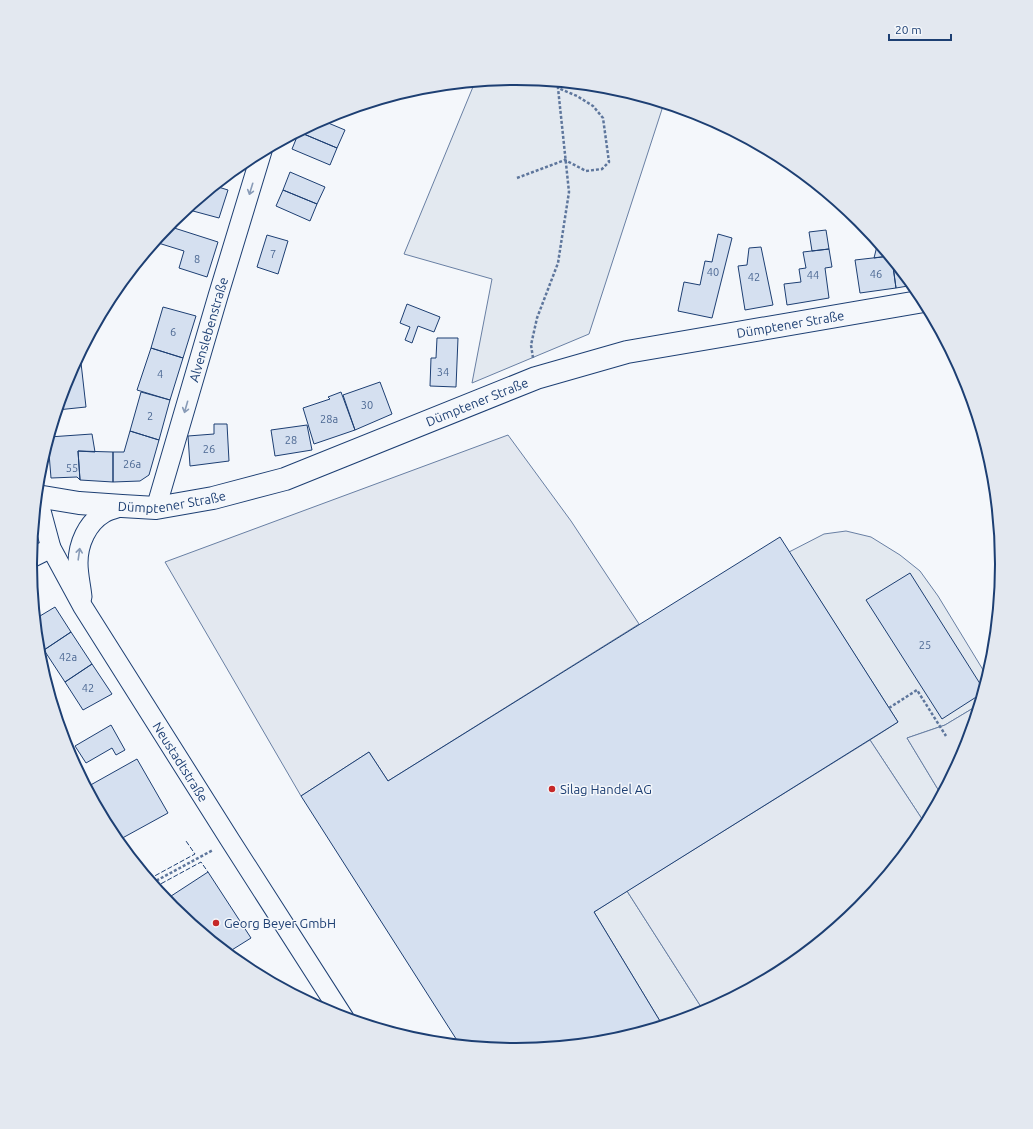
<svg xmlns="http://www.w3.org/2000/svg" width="1033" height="1129" font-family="Ubuntu,sans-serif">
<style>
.green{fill:#e3e9f0;stroke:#687fa3}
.parking{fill:#e3e8f0;stroke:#687fa3}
.building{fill:#d5e0f0;stroke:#1d3f73}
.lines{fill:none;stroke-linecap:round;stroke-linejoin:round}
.minor-casing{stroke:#1d3f73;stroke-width:21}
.tertiary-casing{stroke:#1d3f73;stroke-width:24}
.path{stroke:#5e769c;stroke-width:2.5;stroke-dasharray:3 2;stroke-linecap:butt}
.minor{stroke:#f4f7fb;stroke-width:19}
.tertiary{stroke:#f4f7fb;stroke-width:22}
.fence{stroke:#1d3f73;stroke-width:1;stroke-dasharray:5 2;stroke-linecap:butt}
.oneway{stroke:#889bb7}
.poi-dot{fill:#c62828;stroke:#f4f7fb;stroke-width:1.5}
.labels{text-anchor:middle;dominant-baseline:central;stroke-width:3;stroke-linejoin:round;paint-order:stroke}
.number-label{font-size:11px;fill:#4b6792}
.street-label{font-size:13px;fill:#1d3f73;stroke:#f4f7fb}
.poi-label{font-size:13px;fill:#1d3f73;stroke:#f4f7fb;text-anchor:start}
.rim{fill:none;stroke:#1d3f73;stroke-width:2}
</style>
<rect width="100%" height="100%" fill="#f4f7fb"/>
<path class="green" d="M517 78 612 87 664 103 589 334 472 383 492 279 404 254 475 82Z
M846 531 871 537 900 555 920 571 938 596 988 678 980 704 945 725 907 738 942 796 926 825 870 740 898 722 789 552 824 534Z
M627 891 705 1013 663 1026 594 912Z"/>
<path class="parking" d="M508 435 571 521 639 624 388 781 369 752 301 796 165 562Z
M980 704 966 751 942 796 907 738 945 725Z
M870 740 926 825 921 835 860 909 787 969 705 1013 627 891Z"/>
<path class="building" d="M321 120 345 130 337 148 299 132Z
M299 132 337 148 330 165 292 149Z
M290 172 325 187 317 204 283 190Z
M215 186 228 190 219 218 193 211 196 201Z
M283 190 317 204 310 221 276 206Z
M168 226 218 242 207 277 179 268 184 251 155 242Z
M826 230 829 249 812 251 809 232Z
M718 234 732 238 712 318 678 311 684 282 700 285 705 261 712 262Z
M267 235 288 241 278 274 257 267Z
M878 242 890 256 874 258Z
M761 247 773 305 745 310 738 266 747 265 749 248Z
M829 249 832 267 825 268 829 298 787 305 784 284 801 282 799 269 806 268 803 252Z
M890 256 892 259 896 288 860 293 855 260Z
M892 259 914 285 896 288Z
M407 304 440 317 434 332 418 326 412 343 405 340 410 327 400 323Z
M163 307 196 316 183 358 151 348Z
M437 338H458L456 387 430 386 431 358H436Z
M151 348 183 358 170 400 137 390Z
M80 354 86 407 57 410 67 378Z
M380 382 392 414 355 430 343 395Z
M141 392 170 400 159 440 130 431Z
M341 392 355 430 314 444 303 408 330 399 328 397Z
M214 424H227L229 461 190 466 188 436 214 434Z
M307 425 312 450 275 456 271 430Z
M130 431 159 440 149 475 140 481 113 482V452H124Z
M92 434 95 452 78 451 80 480 77 477 51 478 48 441 49 437Z
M78 451 113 452V482L80 480Z
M780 537 898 722 594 912 663 1026 611 1042 516 1051 460 1045 301 796 369 752 388 781Z
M910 573 984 690V692L942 719 866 600Z
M55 607 71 632 44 650 38 641 39 638 37 636 35 619Z
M71 632 92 664 65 682 44 650Z
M92 664 112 694 83 710 65 682Z
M111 725 125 750 116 755 112 748 86 763 75 746Z
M137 759 168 813 117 841 112 835 87 787Z
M208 872 251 938 227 953 172 908 165 900Z"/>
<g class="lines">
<defs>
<g id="minor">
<path id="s1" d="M37 496 51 548 83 607 230 840 344 1018"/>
<path id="s2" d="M156 508 218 296 262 151"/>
<path d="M31 558 51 548"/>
<path d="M82 597C81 586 78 575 78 563 78 544 87 523 104 513 109 510 116 509 122 506"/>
</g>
<g id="tertiary">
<path id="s3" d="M37 496 79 503 122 506 156 508 213 498 285 479 536 378 627 352 924 301"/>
</g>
</defs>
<use href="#minor" class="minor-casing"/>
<use href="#tertiary" class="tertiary-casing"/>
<path class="path" d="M517 178 565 160 586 171 602 169 609 162 603 118 593 106 577 96 558 88
M533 358 531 345 537 318 558 263 569 192 558 88 560 82
M889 708 917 690 946 736
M152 883 213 850"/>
<use href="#minor" class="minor"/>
<use href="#tertiary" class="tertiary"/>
<path class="fence" d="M149 879 195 854 186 841
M155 887 201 862 208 872"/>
</g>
<defs><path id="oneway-shaft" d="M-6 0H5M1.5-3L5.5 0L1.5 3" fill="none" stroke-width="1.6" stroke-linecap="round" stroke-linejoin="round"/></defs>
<g class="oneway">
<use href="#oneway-shaft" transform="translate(251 189) rotate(107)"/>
<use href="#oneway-shaft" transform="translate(186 407) rotate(106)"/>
<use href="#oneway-shaft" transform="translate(79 554) rotate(-82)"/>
</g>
<g class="poi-dot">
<circle cx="552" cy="789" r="4"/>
<circle cx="216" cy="923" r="4"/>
</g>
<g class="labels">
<g class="number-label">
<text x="273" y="254">7</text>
<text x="197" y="259">8</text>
<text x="713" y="272">40</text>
<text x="876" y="274">46</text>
<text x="813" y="275">44</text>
<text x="754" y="277">42</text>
<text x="173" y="332">6</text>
<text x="443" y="372">34</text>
<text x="160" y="374">4</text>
<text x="367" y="405">30</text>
<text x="150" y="416">2</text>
<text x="329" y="419">28a</text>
<text x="291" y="440">28</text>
<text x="209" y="449">26</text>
<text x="132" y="464">26a</text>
<text x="72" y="468">55</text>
<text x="925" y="645">25</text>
<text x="68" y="657">42a</text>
<text x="88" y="688">42</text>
</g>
<g class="street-label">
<text stroke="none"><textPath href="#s3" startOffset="783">Dümptener Straße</textPath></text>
<text stroke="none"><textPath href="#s2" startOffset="186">Alvenslebenstraße</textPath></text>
<text stroke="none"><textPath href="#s3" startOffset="459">Dümptener Straße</textPath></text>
<text stroke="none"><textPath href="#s3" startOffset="136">Dümptener Straße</textPath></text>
<text stroke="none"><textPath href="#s1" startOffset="304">Neustadtstraße</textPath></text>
</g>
<g class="poi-label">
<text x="560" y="789">Silag Handel AG</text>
<text x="224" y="923">Georg Beyer GmbH</text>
</g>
</g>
<path d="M0 0H1033V1129H0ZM37 564a479 479 0 1 1 958 0a479 479 0 1 1-958 0Z" fill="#e3e8f0" fill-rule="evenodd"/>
<path class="rim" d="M37 564a479 479 0 1 1 958 0a479 479 0 1 1-958 0Z"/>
<path d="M889 34v6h62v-6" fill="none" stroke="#1d3f73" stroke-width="2"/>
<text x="895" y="34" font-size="12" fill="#1d3f73" stroke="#f4f7fb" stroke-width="3" paint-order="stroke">20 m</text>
</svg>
